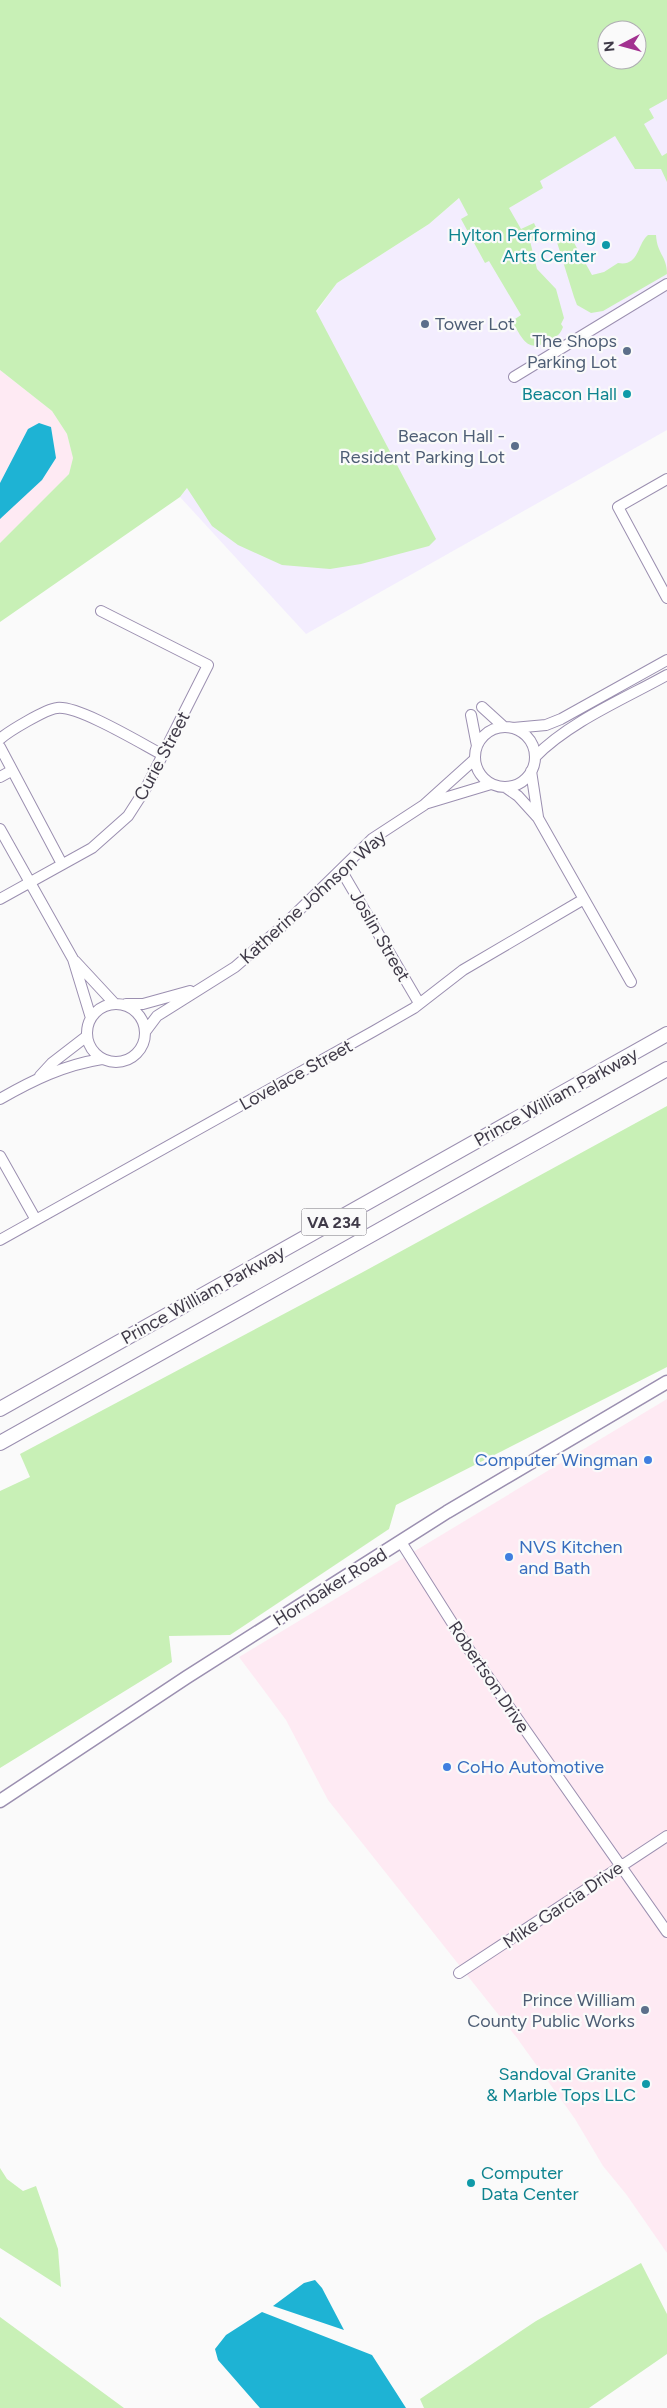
<svg xmlns="http://www.w3.org/2000/svg" width="667" height="2408" font-family="Figtree,sans-serif">
<style>
.built{fill:#f3edfe}
.industrial{fill:#feeaf3}
.green{fill:#c8f0b6;fill-rule:evenodd}
.water{fill:#1eb3d4}
.lines{fill:none;stroke-linecap:round;stroke-linejoin:round}
.minor-casing{stroke:#9b8fb0;stroke-width:12}
.major-casing{stroke:#9b8fb0;stroke-width:15}
.highway-casing{stroke:#9b8fb0;stroke-width:16}
.minor{stroke:#fff;stroke-width:10}
.major{stroke:#fff;stroke-width:12}
.highway{stroke:#fff;stroke-width:14}
.culture-dot{fill:#0f9aa8;stroke:#fafafa;stroke-width:2}
.service-dot{fill:#5c6f8a;stroke:#fafafa;stroke-width:2}
.shop-dot{fill:#3f7fe0;stroke:#fafafa;stroke-width:2}
.labels{text-anchor:middle;dominant-baseline:central;stroke-width:4.5;stroke-linejoin:round;paint-order:stroke}
.shield{fill:#fafafa;stroke:#77747d;stroke-width:1}
.shield-label{font-size:16px;font-weight:bold;fill:#3f3a48}
.culture-label{font-size:18px;fill:#0d838f;stroke:#fafafa;text-anchor:end}
.service-label{font-size:18px;fill:#4e5e75;stroke:#fafafa;text-anchor:end}
.street-label{font-size:18px;fill:#3f3a48;stroke:#fafafa}
.shop-label{font-size:18px;fill:#366cbe;stroke:#fafafa;text-anchor:start}
</style>
<rect width="100%" height="100%" fill="#fafafa"/>
<path class="built" d="M667 65V430L306 634 180 497 220 448 337 283 429 224 486 175Z"/>
<path class="industrial" d="M0 370 52 411 67 434 73 458 69 474 0 543Z
M667 1399V2253L626 2194 603 2166 575 2119 517 2038 328 1800 286 1720 239 1657Z"/>
<path class="green" d="M0 0H667V99L649 109 654 118 644 124 662 156 667 153V189V182L661 169H635L615 136 540 181 543 188 509 208 521 229 534 223 541 238 530 241 537 269 556 289 564 318 561 324 563 327C560 335 556 337 549 341 527 354 522 338 512 321L521 315 489 261 485 263 461 219 468 215 459 198 429 224 337 283 316 311 436 539 429 546 361 564 330 569 282 565 238 545 212 526 187 488 180 497 0 622V543L69 474 73 458 67 434 52 411 0 370ZM607 30H637V60H607Z
M568 232 592 275 604 272 618 263C639 267 637 244 648 235H656C657 254 667 256 667 274L603 311 591 313 577 305 574 297 556 239Z
M667 1106V1367L396 1505 389 1529 230 1635 169 1636 172 1662 0 1768V1491L30 1477 20 1454 363 1272Z
M0 2168 7 2179 23 2191 36 2186 58 2249 61 2287 0 2248Z
M641 2263 667 2314V2354L589 2408H424L420 2399 536 2321Z
M0 2317 124 2408H0Z"/>
<path class="water" d="M39 423 51 427 56 458 42 480 0 519V483L28 429Z
M315 2280 322 2288 344 2330 273 2306 304 2283Z
M262 2312 372 2355 406 2408H260L218 2360 215 2349 226 2335Z"/>
<g class="lines">
<defs>
<path id="minor" d="M514 377 667 284
M667 479 618 507 667 598
M482 707 504 727
M471 715 477 746
M475 757a30 30 0 1 1 60 0a30 30 0 1 1-60 0Z
M513 728 546 725 561 719 667 660
M0 739C9 731 46 709 57 708 78 705 142 744 163 755
M0 747 62 864
M535 757C569 722 624 699 667 675
M531 771 538 817
M0 777 11 771
M505 787 518 796 538 818 631 982
M428 803 491 784
M0 829 73 959 91 1018
M341 870 419 1003
M0 899 92 848 128 816 146 788 208 665 101 611
M75 961 114 1003
M87 1033a29 29 0 1 1 58 0a29 29 0 1 1-58 0Z
M126 1004H143L190 991
M145 1032 157 1016 235 967 285 924 372 839 424 805 475 759
M40 1076 52 1063 87 1036
M0 1099C33 1080 64 1065 102 1059
M0 1156 36 1220
M0 1240 374 1031 414 1008 463 970 584 899
M401 1542 470 1651 667 1932
M459 1973 667 1836"/>
<path id="major" d="M0 1801 187 1677 447 1512 667 1382"/>
<path id="highway" d="M0 1409 667 1034
M0 1443 667 1069"/>
</defs>
<use href="#minor" class="minor-casing"/>
<use href="#major" class="major-casing"/>
<use href="#highway" class="highway-casing"/>
<use href="#minor" class="minor"/>
<use href="#major" class="major"/>
<use href="#highway" class="highway"/>
</g>
<g class="culture-dot">
<circle cx="606" cy="245" r="5"/>
<circle cx="627" cy="394" r="5"/>
<circle cx="646" cy="2084" r="5"/>
<circle cx="471" cy="2183" r="5"/>
</g>
<g class="service-dot">
<circle cx="425" cy="324" r="5"/>
<circle cx="627" cy="351" r="5"/>
<circle cx="515" cy="446" r="5"/>
<circle cx="645" cy="2010" r="5"/>
</g>
<g class="shop-dot">
<circle cx="648" cy="1460" r="5"/>
<circle cx="509" cy="1557" r="5"/>
<circle cx="447" cy="1767" r="5"/>
</g>
<g class="labels">
<rect class="shield" x="301.5" y="1208.5" width="65" height="27" rx="4"/>
<g class="shield-label">
<text x="334" y="1222">VA 234</text>
</g>
<g class="culture-label">
<text x="596" y="235">Hylton Performing<tspan x="596" dy="21">Arts Center</tspan></text>
<text x="617" y="394">Beacon Hall</text>
<text x="636" y="2074">Sandoval Granite<tspan x="636" dy="21">&amp; Marble Tops LLC</tspan></text>
<text x="481" y="2173" text-anchor="start">Computer<tspan x="481" dy="21">Data Center</tspan></text>
</g>
<g class="service-label">
<text x="435" y="324" text-anchor="start">Tower Lot</text>
<text x="617" y="341">The Shops<tspan x="617" dy="21">Parking Lot</tspan></text>
<text x="505" y="436">Beacon Hall -<tspan x="505" dy="21">Resident Parking Lot</tspan></text>
<text x="635" y="2000">Prince William<tspan x="635" dy="21">County Public Works</tspan></text>
</g>
<g class="street-label">
<text transform="translate(162 756) rotate(-62)">Curie Street</text>
<text transform="translate(313 897) rotate(-42)">Katherine Johnson Way</text>
<text transform="translate(380 936) rotate(60)">Joslin Street</text>
<text transform="translate(296 1075) rotate(-29)">Lovelace Street</text>
<text transform="translate(556 1097) rotate(-29)">Prince William Parkway</text>
<text transform="translate(203 1295) rotate(-29)">Prince William Parkway</text>
<text transform="translate(330 1587) rotate(-32)">Hornbaker Road</text>
<text transform="translate(489 1677) rotate(56)">Robertson Drive</text>
<text transform="translate(563 1905) rotate(-34)">Mike Garcia Drive</text>
</g>
<g class="shop-label">
<text x="638" y="1460" text-anchor="end">Computer Wingman</text>
<text x="519" y="1547">NVS Kitchen<tspan x="519" dy="21">and Bath</tspan></text>
<text x="457" y="1767">CoHo Automotive</text>
</g>
</g>
<g transform="translate(622 45) rotate(264)"><circle r="24" fill="#fafafa" stroke="#afadb3"/>
<path d="M0-4L9 19L0 12L-9 19Z" fill="#a23290"/>
<text y="-8" font-size="14" font-weight="bold" text-anchor="middle" fill="#3f3a48">N</text>
</g>
</svg>
